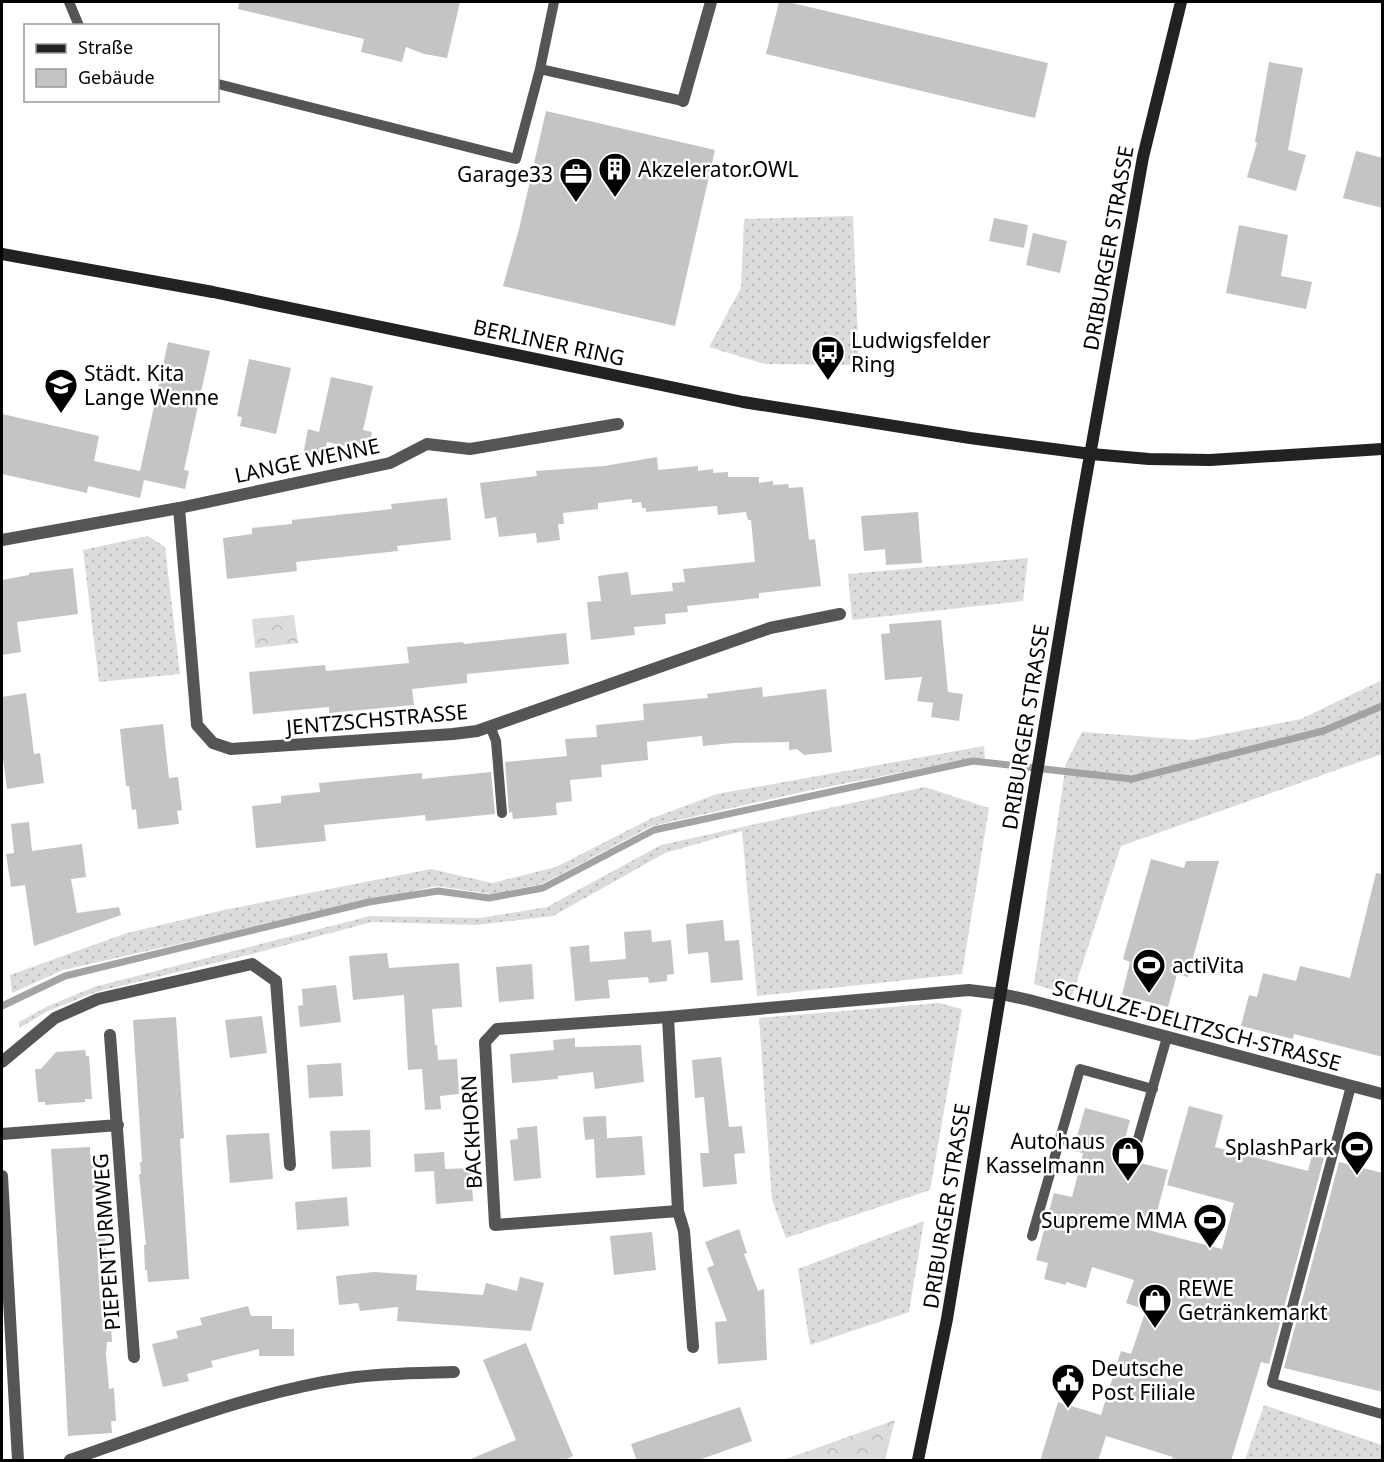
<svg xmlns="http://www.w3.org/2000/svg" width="1384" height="1462" font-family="'Noto Sans',sans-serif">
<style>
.grass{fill:url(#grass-dots)}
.forest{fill:url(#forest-crowns)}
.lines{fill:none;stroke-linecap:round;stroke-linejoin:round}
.stream{stroke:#a3a3a3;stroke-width:7}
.building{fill:#c4c4c4}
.service{stroke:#555;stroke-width:10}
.minor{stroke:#555;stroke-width:12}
.secondary{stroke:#222;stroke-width:12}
.labels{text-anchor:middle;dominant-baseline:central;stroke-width:5;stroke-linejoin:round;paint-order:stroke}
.poi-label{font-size:21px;fill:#000;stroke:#fff;text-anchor:start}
.street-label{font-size:21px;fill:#000;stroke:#fff}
</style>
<defs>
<pattern id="grass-dots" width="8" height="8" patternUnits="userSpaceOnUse" patternTransform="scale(1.5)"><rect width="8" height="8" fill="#dcdcdc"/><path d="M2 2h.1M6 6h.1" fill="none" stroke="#bbb" stroke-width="1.8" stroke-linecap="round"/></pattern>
<pattern id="forest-crowns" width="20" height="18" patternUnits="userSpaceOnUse" patternTransform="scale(1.5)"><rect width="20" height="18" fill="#dcdcdc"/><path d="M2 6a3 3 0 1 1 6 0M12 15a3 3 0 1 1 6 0" fill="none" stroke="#bbb"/></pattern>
</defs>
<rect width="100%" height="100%" fill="#fff"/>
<path class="grass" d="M853 216 859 365 765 364 709 347 741 288 744 219Z
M148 536 165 547 180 674 99 682 83 550Z
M1028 558 1023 601 852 620 848 574Z
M1382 680V754L1121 846 1072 996 1034 984 1066 763 1082 732 1193 740 1301 719Z
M984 746 985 759 974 758 807 791 652 826 542 884 492 894 436 886 63 970 12 993 10 975 127 933 224 910 431 869 492 883 556 867 650 819 717 794Z
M925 787 989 808 962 974 757 996 742 831 665 853 553 916 476 925 372 922 252 954 96 992 48 1011 19 1028V1022L46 1007 94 987 370 916 480 918 547 907 661 845Z
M939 1003 962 1009 930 1190 786 1238 772 1200 759 1018Z
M924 1221 909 1312 810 1345 798 1269Z
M1264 1405 1382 1445V1460H1245Z"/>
<path class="forest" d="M294 615 298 643 255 648 252 619Z
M895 1420 885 1460H783Z"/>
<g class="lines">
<path class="stream" d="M2 1006 65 976 369 902 438 891 489 898 543 888 654 830 973 761 1132 779 1323 731 1382 706"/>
</g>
<path class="building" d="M239 2H460L447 58 424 54 406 47 402 62 361 52 364 39 238 9Z
M779 2H788L1048 63 1035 118 766 54Z
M1269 62 1303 68 1288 150 1306 155 1296 191 1247 177 1257 143 1255 142Z
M546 111 715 150 675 326 503 286 519 229Z
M1356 151 1383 158V208L1343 198Z
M994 218 1028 225 1024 248 989 241Z
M1239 225 1288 235 1281 276 1312 282 1306 309 1226 293Z
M1033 233 1067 241 1060 273 1026 265Z
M168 342 210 351 184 470 189 471 185 489 144 480 140 498 88 486 87 493 2 474V414L99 436 94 461 140 471Z
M249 359 291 368 276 434 240 426 242 417 237 416Z
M331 377 373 386 363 430 372 432 368 451 327 442 323 460 303 455 308 429 319 432Z
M657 457 658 470 698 466V471L713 469V473L728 472V477H759V483L773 481V485L788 484 789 488 803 487 809 540 815 539 821 586 759 593V598L687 606 688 612 665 614 666 624 634 627 635 635 591 640 587 602 601 601 598 576 628 572 631 595 673 591 672 583 685 582 683 569 755 562 751 520H748L746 512 718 515 717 506 646 512V508H642L641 502 632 503V499L598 503V509L563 513 564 524H558L560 540 537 543 536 533 499 537 496 517 485 519 480 483 537 476 536 471 604 466Z
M447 498 451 540 397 546 398 551 296 562 297 571 227 579 223 538 252 534V528L292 524V520L392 509 391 504Z
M918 512 922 563 886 565 885 549 864 551 861 516Z
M73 568 78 614 17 622 21 652 2 655V580L29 575V573Z
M941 620 948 692 963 694 959 721 931 717 933 703 917 701 922 677 885 680 881 634 890 633 889 624Z
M566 633 569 664 467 674V683L412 689 414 705 329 713V707L253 714 249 672 325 665 326 671 409 663 407 647 463 642 464 644Z
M762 687 763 697 826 689 832 752 804 755 797 749 789 750V742L733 743 703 746 702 736 647 742 648 760 601 765 602 777 570 780 572 801 556 803 557 815 513 819 512 812 509 813 505 762 567 756 565 739 597 737 596 725 644 720 643 704 708 698 707 694Z
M26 693 34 754 40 753 44 783 7 789 2 751V697Z
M163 724 169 778 178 777 182 810 177 811 179 824 138 829 136 809 132 810 129 786H126L120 729Z
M491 772 495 814 426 821 425 815 324 825 326 841 256 848 252 806 281 803V796L320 792 319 783 422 773V779Z
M29 822 32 851 82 844 86 877 71 879 77 913 119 907 121 915 34 946 25 885 11 887 6 854 14 853 11 824Z
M1151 859 1184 868 1186 861H1219L1188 977 1177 974 1168 1007 1122 995 1130 962 1123 959Z
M1376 873 1383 874V1057L1294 1034 1293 1039 1241 1026 1249 995 1257 997 1263 973 1296 981 1300 966 1350 978Z
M723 920 725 941 739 940 743 980 711 983 708 952 688 954 686 924Z
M651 930 652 942 671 940 674 974 667 975V981L649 983 648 977 608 980 610 998 575 1001 570 947 589 945 590 962 626 959 624 932Z
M387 953 389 968 459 963 462 1007 432 1009 435 1045H437L438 1060 457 1059 459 1094 440 1096 441 1109 425 1110 422 1069 408 1070 404 995 353 1000 349 956Z
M532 964 534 999 499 1002 496 967Z
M336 985 341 1022 300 1027 298 1006 303 1005 302 989Z
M262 1016 267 1053 230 1058 225 1020Z
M176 1017 184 1138 180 1139 189 1279 148 1282 147 1270H145L144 1245H146L139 1174H141L140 1162H142L133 1020Z
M575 1038V1047L641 1045 644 1082 595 1089 593 1072 558 1076V1079L512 1083 510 1054 554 1050 553 1040Z
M85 1050 86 1056H89L92 1099H85V1102L45 1105V1102H38L35 1069H41L56 1052Z
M721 1057 729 1127 742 1126 745 1153 734 1154 737 1184 703 1187 700 1153H709L704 1097 695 1098 692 1060Z
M341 1063 343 1096 309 1098 307 1065Z
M1189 1106 1223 1115 1215 1147 1308 1171 1312 1155 1324 1158 1269 1364 1261 1362 1231 1461H1171L1173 1457 1106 1436 1098 1461H1040L1058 1402 1101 1415 1121 1351 1131 1354 1146 1310 1126 1303 1134 1280 1092 1267 1086 1288 1066 1282V1285L1044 1279 1048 1263 1036 1260 1054 1193 1072 1197 1083 1153 1073 1151 1085 1108 1130 1120 1120 1158 1168 1170 1152 1231 1222 1249 1234 1203 1167 1185Z
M606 1116 607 1138 595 1139 642 1136 645 1175 596 1178 594 1139 585 1140 583 1117Z
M537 1126 541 1178 514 1181 510 1140 518 1139 517 1128Z
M370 1130 371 1167 332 1169 330 1131Z
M269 1133 273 1179 230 1183 226 1135Z
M90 1147V1155H100L102 1188 92 1189 94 1223 95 1232 105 1231 107 1265H98L100 1299H104V1310H110L112 1342H107L106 1354 109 1389 114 1388 116 1421H111L112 1433 68 1436 61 1302 51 1149Z
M444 1152 445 1169 471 1168 473 1201 436 1204 434 1171 415 1172 414 1154Z
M1339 1162 1383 1173V1392L1284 1368Z
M347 1197 349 1226 297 1230 295 1202Z
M739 1229 747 1253 744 1254 758 1291 764 1289 767 1360 718 1364 715 1322 727 1321 707 1268 714 1265 705 1242Z
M652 1232 656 1270 614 1275 610 1236Z
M374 1272 417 1275 416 1290 483 1295 486 1283 517 1291 520 1277 544 1283 531 1331 397 1321 398 1307 360 1311 358 1303 339 1305 336 1276Z
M248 1306 251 1316H272V1329H294V1356H259V1349L211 1361 213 1367 187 1374 189 1381 163 1387 152 1344 178 1338 176 1331 202 1325 200 1318Z
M526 1343 573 1456 562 1461H466L516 1440 483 1360Z
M740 1407 752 1441 696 1461H637L631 1444Z"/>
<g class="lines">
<path class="service" d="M69 2 79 26
M540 69 683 101
M218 84 516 159 540 69 554 2
M490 726 496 741 502 813
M1351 1086 1272 1383 1382 1414
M1134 1153 1167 1037
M1032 1236 1080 1069 1153 1089"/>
<path class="minor" d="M683 101 711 2
M179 508 197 725 213 743 231 749 453 734 477 731 770 628 840 614
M2 540 179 508 390 463 427 444 470 449 618 424
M668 1017 678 1211 495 1225 485 1042 497 1029 668 1017 969 990 1001 994 1029 1000 1382 1094
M110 1035 134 1357
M2 1062 55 1018 98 999 252 964 276 981 290 1165
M2 1134 118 1125
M2 1176 18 1460
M678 1211 684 1231 693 1347
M70 1460C161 1429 252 1392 348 1378 383 1373 418 1373 454 1372"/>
<path class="secondary" d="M2 254 213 292 743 402 970 438 1091 454 1149 459 1210 460 1382 449
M918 1460 947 1319 1079 517 1143 157 1181 2"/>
</g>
<defs>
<symbol id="building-pin" viewBox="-11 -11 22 30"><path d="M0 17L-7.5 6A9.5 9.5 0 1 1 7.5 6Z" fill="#000" stroke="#fff"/><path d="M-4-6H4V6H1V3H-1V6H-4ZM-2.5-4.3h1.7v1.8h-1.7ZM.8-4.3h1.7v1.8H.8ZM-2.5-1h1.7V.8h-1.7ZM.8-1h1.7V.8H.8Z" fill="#fff"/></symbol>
<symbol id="office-pin" viewBox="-11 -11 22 30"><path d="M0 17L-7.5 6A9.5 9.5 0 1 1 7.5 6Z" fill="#000" stroke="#fff"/><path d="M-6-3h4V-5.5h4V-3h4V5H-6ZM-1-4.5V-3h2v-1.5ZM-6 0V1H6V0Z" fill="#fff"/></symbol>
<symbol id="bus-pin" viewBox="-11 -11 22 30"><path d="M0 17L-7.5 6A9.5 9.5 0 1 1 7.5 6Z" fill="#000" stroke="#fff"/><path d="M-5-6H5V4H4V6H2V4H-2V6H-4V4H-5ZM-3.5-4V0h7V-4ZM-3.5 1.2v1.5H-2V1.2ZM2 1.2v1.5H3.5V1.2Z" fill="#fff"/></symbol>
<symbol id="school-pin" viewBox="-11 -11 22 30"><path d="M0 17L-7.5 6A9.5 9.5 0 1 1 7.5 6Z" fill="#000" stroke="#fff"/><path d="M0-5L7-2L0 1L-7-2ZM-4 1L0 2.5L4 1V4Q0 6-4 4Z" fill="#fff"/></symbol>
<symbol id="stadium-pin" viewBox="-11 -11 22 30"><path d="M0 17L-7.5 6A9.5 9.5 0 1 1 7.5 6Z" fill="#000" stroke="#fff"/><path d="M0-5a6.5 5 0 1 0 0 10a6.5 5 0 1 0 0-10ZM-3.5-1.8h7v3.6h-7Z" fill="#fff"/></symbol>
<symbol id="shop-pin" viewBox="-11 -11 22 30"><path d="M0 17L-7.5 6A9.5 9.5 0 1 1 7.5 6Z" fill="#000" stroke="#fff"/><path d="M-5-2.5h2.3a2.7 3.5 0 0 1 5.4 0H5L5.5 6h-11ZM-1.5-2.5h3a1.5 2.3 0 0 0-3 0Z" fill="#fff"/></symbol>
<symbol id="civic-pin" viewBox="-11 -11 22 30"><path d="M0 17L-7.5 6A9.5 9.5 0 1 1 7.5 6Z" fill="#000" stroke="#fff"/><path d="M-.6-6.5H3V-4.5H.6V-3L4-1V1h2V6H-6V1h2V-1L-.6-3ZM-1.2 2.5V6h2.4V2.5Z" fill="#fff"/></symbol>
</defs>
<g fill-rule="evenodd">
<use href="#building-pin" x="596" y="150" width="38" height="52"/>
<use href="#office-pin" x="557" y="155" width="38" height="52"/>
<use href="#bus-pin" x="809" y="333" width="38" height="52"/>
<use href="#school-pin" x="42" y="366" width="38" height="52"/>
<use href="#stadium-pin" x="1130" y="946" width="38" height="52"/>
<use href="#stadium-pin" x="1338" y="1128" width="38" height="52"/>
<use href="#shop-pin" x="1109" y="1134" width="38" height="52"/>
<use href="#stadium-pin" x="1191" y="1201" width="38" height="52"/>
<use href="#shop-pin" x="1136" y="1281" width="38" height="52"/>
<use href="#civic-pin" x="1049" y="1361" width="38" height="52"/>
</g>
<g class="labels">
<g class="poi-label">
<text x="638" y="169">Akzelerator.OWL</text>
<text x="553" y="174" text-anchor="end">Garage33</text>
<text x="851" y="340">Ludwigsfelder<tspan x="851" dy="24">Ring</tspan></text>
<text x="84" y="373">Städt. Kita<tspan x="84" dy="24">Lange Wenne</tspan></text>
<text x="1172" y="965">actiVita</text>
<text x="1105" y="1141" text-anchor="end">Autohaus<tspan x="1105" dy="24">Kasselmann</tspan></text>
<text x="1334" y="1147" text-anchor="end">SplashPark</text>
<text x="1187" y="1220" text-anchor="end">Supreme MMA</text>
<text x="1178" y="1288">REWE<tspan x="1178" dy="24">Getränkemarkt</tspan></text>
<text x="1091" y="1368">Deutsche<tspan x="1091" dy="24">Post Filiale</tspan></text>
</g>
<g class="street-label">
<text transform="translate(1108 248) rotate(-80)">DRIBURGER STRASSE</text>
<text transform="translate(549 342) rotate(12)">BERLINER RING</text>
<text transform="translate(307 460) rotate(-12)">LANGE WENNE</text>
<text transform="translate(377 719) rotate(-5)">JENTZSCHSTRASSE</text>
<text transform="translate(1025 727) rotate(-81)">DRIBURGER STRASSE</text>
<text transform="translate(1197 1025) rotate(15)">SCHULZE-DELITZSCH-STRASSE</text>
<text transform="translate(471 1132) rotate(-93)">BACKHORN</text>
<text transform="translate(946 1206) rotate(-81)">DRIBURGER STRASSE</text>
<text transform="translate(106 1242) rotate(-94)">PIEPENTURMWEG</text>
</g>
</g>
<rect width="1384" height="1462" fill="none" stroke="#000000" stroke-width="6"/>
<rect x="24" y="24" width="195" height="78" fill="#ffffff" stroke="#999999" stroke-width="1.5"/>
<rect x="36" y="44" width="30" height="9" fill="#222222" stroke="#999999" stroke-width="1.5"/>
<text x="78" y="54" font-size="18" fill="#000000">Straße</text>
<rect x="36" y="69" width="30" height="18" fill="#c4c4c4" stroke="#999999" stroke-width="1.5"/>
<text x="78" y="84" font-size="18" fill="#000000">Gebäude</text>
</svg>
